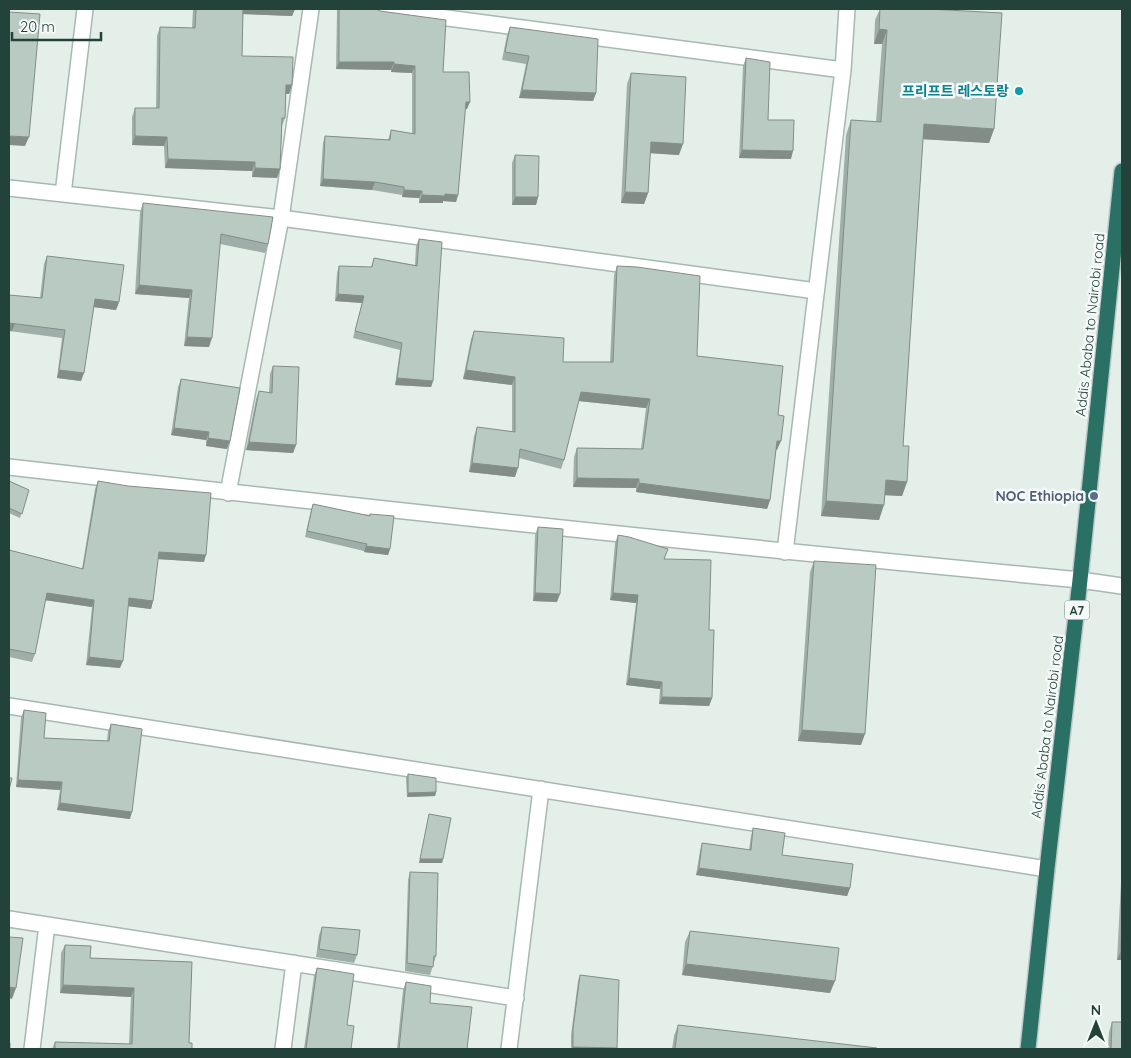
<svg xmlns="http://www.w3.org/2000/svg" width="1131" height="1058" font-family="Quicksand,'Noto Sans KR',sans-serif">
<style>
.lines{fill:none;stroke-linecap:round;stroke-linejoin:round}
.minor-casing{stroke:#a6b8b2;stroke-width:18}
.highway-casing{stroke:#c1cac8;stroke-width:18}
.minor{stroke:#fff;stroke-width:15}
.highway{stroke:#2b7064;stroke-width:15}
.wall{fill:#9faea8}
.shaded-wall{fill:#828d88}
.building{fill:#b9cac3;stroke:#828d88}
.culture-dot{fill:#0f9aa8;stroke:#f5faf8;stroke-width:2}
.service-dot{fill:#5c6f8a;stroke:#f5faf8;stroke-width:2}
.labels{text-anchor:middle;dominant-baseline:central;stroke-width:5;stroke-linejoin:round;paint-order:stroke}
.shield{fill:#f5faf8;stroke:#617973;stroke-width:1}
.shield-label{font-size:12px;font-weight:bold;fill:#22423a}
.culture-label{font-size:14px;font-weight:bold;fill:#0d838f;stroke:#f5faf8;text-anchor:end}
.street-label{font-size:14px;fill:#22423a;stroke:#f5faf8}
.service-label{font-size:14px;font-weight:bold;fill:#4e5e75;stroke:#f5faf8;text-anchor:end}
</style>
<rect width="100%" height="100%" fill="#e4efea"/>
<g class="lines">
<defs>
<path id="minor" d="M379 9 843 70
M9 188 281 218 816 291
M63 194 85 9
M9 467C366 508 723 546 1080 580L1122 586
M228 493 281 218 311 9
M785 552 843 70 847 9
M9 706 1047 869
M9 919 516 998
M32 1049 47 925
M283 1049 294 963
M509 1049 541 789"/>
<path id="highway" d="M1028 1049 1047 869 1080 580 1122 171"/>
</defs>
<use href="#minor" class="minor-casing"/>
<use href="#highway" class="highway-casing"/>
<use href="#minor" class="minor"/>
<use href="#highway" class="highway"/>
</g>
<path class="wall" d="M193 9H295L292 16 243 14 242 56 292 85 289 94H286L285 118 282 126 280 169 277 178 252 177V171L165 168 164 146 132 145V117L135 108H156L157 36 160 27 192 28Z
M337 9H376L443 72 467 109H465L458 195 456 202 443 201V203H419V198L402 197V195L372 190 320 186 323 143 325 136 388 140 391 130 412 134V73L391 72V70L336 69Z
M880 9H929L994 129 989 143 923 139 903 446 907 482 902 496 885 495 879 520 821 516 846 135 851 120 876 122 882 44H874L875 20Z
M510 27 596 93 593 101 519 98 526 64 502 60 507 35Z
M746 58 768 120 791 159 739 158 743 66Z
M631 73 679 155 650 153 648 193 644 204 621 203 627 84Z
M515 155 538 197 536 205H512V163Z
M143 203 268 244 265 253 220 244 209 347 184 346 189 298 135 294 140 212Z
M419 239 433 381 431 387 395 385 400 350 353 338 362 303 335 301 337 273 339 266 371 267 374 258 415 265 416 246Z
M47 256 119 302 116 310 94 307 81 381 57 378 62 338 9 331V295L40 298 44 264Z
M617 266 697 356 778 415 777 450H776L770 500 767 509 636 492V488L573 487 574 457 577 448 641 449 646 408 579 401 564 460 561 469 519 458 515 477 469 472 474 436 477 427 512 432V385L463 379 471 339 474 331 563 362H610L614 275Z
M273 366 296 445 293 453 246 450 256 399 259 391 269 393 270 374Z
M181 379 227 449 206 446V440L171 435 178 387Z
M9 481 29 490 20 518 9 513Z
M98 481 204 562 158 559 153 601 151 609 128 606 120 668 86 665 92 607 45 600 35 654 32 662 9 657V550L82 569 95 489Z
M313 504 369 516 370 514 390 549 388 555 364 552V551L305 537 311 510Z
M538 527 557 602 533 601 535 535Z
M618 535 664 559 709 630 712 698 709 706 659 704 660 689 626 685 636 603 610 600 615 543Z
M814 561 861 745 798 741 810 572Z
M24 710 44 738 107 741 108 731 111 724 130 819 57 810 60 790 16 787 21 717Z
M408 774 436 792 435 796 407 797 406 778Z
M429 814 443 859 442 863H419Z
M753 828 782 855 850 888 847 896 696 875 700 851 702 843 749 850 751 836Z
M410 872 436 956 430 975 405 971 408 880Z
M1122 878V960H1117L1121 883Z
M322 927 357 955 354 963 316 957 319 935Z
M690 931 830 993 682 975 685 942Z
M65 945 90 958 192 962 189 1043 192 1049H52L55 1042 129 1044 131 997 60 993 61 953Z
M317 968 347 1025 351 1049H304L314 976Z
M580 975 617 1048V1049H571V1035L578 981Z
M406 982 430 1003 467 1049H397L403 990Z
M1112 1022 1122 1049H1108L1109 1032Z
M678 1025 877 1049H672L674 1036Z"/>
<path class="shaded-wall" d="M242 9H295L292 16 240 14Z
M879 29 887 30 882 44H874Z
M339 62H394L391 70 336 69Z
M394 64 415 66 412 73 391 72Z
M286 85H292L289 94H283Z
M522 90 596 93 593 101 519 98Z
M466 102H470L467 109H463Z
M924 124 994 129 989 143 919 139Z
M9 136 29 137 25 146 9 145Z
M135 136 167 137 164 146 132 145Z
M651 142 683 144 679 155 647 153Z
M742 150 793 151 791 159 739 158Z
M168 159 255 162 252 171 165 168Z
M255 168 280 169 277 178 252 177Z
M323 179 375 182 372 190 320 186Z
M404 190 422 191 419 198 402 197Z
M625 192 648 193 644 204 621 203Z
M445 194 458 195 456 202 443 201V203H419L422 195Z
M515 197H538L536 205H512Z
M139 285 192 290 189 298 135 294Z
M338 294 364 296 362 303 335 301Z
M95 299 119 302 116 310 93 307Z
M9 323H15L12 331H9Z
M187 337 212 338 209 347 184 346Z
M59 370 84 373 81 381 57 378Z
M466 370 515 377 512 385 463 379Z
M397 378 433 381 431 387 395 385Z
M581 392 650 399 646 408 578 401Z
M174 428 209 432 206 440 171 435Z
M208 438 230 441 227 449 206 446Z
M777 441H781L777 450H774Z
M249 442 296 445 293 453 246 450Z
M472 463 518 468 515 477 469 472Z
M577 478 639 479 636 488 573 487Z
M886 480 907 482 902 496 881 495Z
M639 483 770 500 767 509 636 492Z
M826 501 884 505 879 520 821 516Z
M366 546 390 549 388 555 364 552Z
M159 552 206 555 204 562 156 559Z
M47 593 94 600 92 607 44 600Z
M535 593 560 594 557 602 533 601Z
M613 593 638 595 636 603 610 600Z
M129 598 153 601 151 609 126 606Z
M89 657 123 661 120 668 86 665Z
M629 678 662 682 660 689 626 685Z
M662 697 712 698 709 706 659 704Z
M802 730 865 734 861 745 798 741Z
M18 780 62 782 60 790 16 787Z
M436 792 435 796 407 797 408 793Z
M60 803 132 812 130 819 57 810Z
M420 859H443L442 863H419Z
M699 868 850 888 847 896 696 875Z
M1121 951H1122V960H1117Z
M686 964 835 981 830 993 682 975Z
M63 985 134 988 131 997 60 993Z
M9 987 16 988 12 999 9 998Z
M573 1047 617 1048V1049H572Z"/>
<path class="building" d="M196 9H243L242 56 293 57 292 85H286L285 118H282L280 169 255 168V162L168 159 167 137 135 136V108H159L160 27 195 28Z
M339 9H376L380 11 446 20 443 72H469L470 102H466L458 195 445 194V196L422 195V191L404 190V187L375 182 323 179 325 136 390 140 391 130 415 134V66L394 64V62H339Z
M880 9H929L1002 13 994 129 924 124 903 446H909L907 482 886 480 884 505 826 501 851 120 881 122 887 30 879 29Z
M9 12 40 14 29 137 9 136Z
M510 27 598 39 596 93 522 90 529 56 505 52Z
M746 58 770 62 768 120H794L793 151 742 150Z
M631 73 686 77 683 144 651 142 648 193 625 192Z
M515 155 539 156 538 197H515Z
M143 203 273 217 268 244 221 234 212 338 187 337 192 290 139 285Z
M419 239 442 242 433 381 397 378 402 343 355 331 364 296 338 294 339 266 372 267 374 258 417 266Z
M47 256 124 265 119 302 95 299 84 373 59 370 65 330 9 323V295L42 298Z
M617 266 637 267 700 276 697 356 783 366 778 415 784 416 781 441H777L770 500 639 483V479L577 478V448L643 449 650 399 581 392 564 460 520 449 518 468 472 463 477 427 515 432V377L466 370 474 331 564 338 563 362H613Z
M273 366 299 367 296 445 249 442 259 391 272 393Z
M181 379 240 388 230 441 208 438 209 432 174 428Z
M9 481 29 490 22 514 9 508Z
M98 481 128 486 211 493 206 555 159 552 153 601 129 598 123 661 89 657 94 600 47 593 35 654 9 649V550L83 569Z
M313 504 370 516V514L394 516 390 549 366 546 367 544 307 531Z
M538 527 563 529 560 594 535 593Z
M618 535 629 537 668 549 664 559 711 560 709 630H714L712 698 662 697V682L629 678 638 595 613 593Z
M814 561 876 565 865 734 802 730Z
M24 710 46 713 44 738 109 741 111 724 142 729 132 812 60 803 62 782 18 780Z
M408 774 436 778V792L408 793Z
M9 778H12L9 790Z
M429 814 451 818 443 859H420Z
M753 828 785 833 782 855 853 864 850 888 699 868 702 843 751 850Z
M410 872 438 873 436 956H434L433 967 407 963Z
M1122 912V951H1121Z
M322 927 360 930 357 955 319 949Z
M690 931 839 948 835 981 686 964Z
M9 937 23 938 16 988 9 987Z
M65 945 91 946 90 958 192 962 189 1043H192V1049H55V1042L132 1044 134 988 63 985Z
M317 968 354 974 347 1025 354 1026 351 1049H306Z
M580 975 619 980 617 1048 573 1047V1029Z
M406 982 431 986 430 1003 472 1007 467 1049H399Z
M1112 1022H1122V1049H1111Z
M678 1025 877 1048V1049H675Z
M9 1043H10V1049H9Z"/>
<circle class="culture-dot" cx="1019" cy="91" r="5"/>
<circle class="service-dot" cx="1094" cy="496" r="5"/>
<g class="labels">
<rect class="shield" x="1064.5" y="600.5" width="25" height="19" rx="4"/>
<g class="shield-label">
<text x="1077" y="610">A7</text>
</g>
<g class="culture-label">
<text x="1009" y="91">프리프트 레스토랑</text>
</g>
<g class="street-label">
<text transform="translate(1090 325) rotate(-84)">Addis Ababa to Nairobi road</text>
<text transform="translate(1047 727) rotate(-83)">Addis Ababa to Nairobi road</text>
</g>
<g class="service-label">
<text x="1084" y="496">NOC Ethiopia</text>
</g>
</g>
<rect width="1131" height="1058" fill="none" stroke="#22423a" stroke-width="20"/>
<g transform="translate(1096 1023)" stroke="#f5faf8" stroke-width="4" paint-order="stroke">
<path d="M0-4L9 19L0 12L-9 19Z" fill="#22423a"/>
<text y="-8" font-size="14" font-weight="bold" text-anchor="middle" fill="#22423a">N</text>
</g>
<path d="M12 32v8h89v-8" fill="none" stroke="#22423a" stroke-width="2.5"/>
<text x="20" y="32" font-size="15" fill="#22423a" stroke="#f5faf8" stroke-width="4" paint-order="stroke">20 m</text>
</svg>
